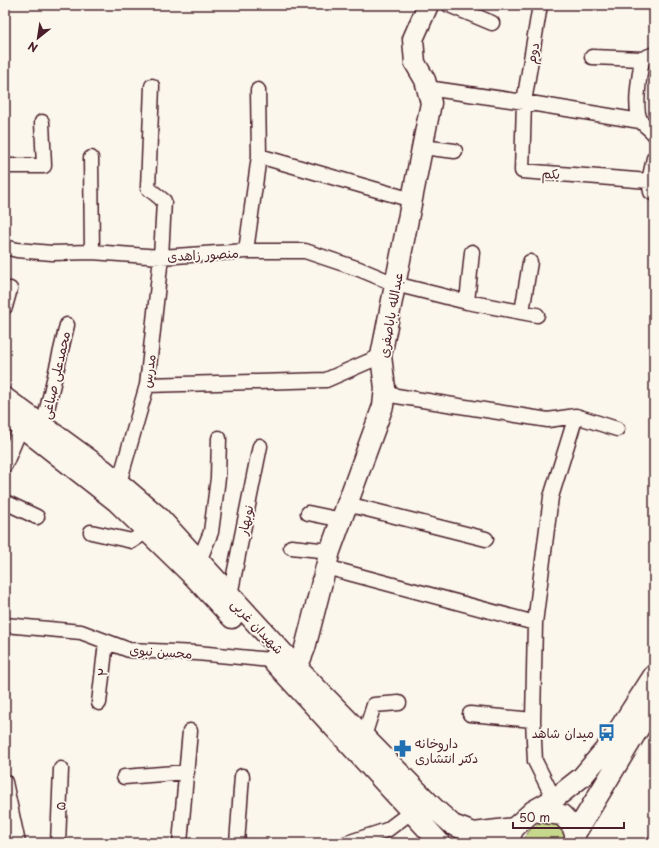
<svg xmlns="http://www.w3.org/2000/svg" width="659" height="848" font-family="'Playpen Sans','Playpen Sans Arabic',sans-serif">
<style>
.green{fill:#c6d88c;stroke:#887c5c}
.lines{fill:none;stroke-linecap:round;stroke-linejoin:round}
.street-casing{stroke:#4a1f2b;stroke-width:17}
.secondary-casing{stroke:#4a1f2b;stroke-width:23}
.street{stroke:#fbf7ec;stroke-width:14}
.secondary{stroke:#fbf7ec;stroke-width:20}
.labels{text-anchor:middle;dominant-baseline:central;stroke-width:3.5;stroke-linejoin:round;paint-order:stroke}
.street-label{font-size:13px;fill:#4a1f2b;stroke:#fbf7ec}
.poi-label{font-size:13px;fill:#4a1f2b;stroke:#fbf7ec;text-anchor:end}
</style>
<rect width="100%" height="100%" fill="#fbf7ec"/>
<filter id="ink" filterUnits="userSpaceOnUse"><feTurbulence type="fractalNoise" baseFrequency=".025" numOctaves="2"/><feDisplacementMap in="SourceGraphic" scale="8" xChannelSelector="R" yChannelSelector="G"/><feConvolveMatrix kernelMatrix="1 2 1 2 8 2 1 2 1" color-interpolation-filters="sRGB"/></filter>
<g filter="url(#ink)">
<path class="green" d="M541 821 558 822 566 830 568 843H522L529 831Z"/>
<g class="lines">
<defs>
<path id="street" d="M449 5 492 23
M540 5 524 102 522 171 649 181
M654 54 642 59C640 73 633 110 641 121 644 126 650 128 654 134
M592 57 642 59
M427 88 524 102 640 121
M422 147 455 151
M259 156 412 200
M91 158 92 252
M654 158 649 181 651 192 654 194
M5 166H44L42 122
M5 247 17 250 52 253 92 252 161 257 246 251H305L359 269 395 284 467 302 537 315
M246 251 259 156 258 90
M467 302 472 252
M5 307 10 289
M522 312 530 262
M147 385 326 380 381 356
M384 394 548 420 576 416 617 429
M43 426 67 325
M5 465 21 427
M119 483 147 385 161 257 164 201 148 188 152 86
M5 502 37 517
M347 504 486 539
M308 513 342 520
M91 532 132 541 147 531
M291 547 330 551
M199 561 211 532 218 478 219 438
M326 567 535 623
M230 595 260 446
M5 625 81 632 129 650 197 653 271 660
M99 703 106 642
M470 714 533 720
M364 736 374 705 399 703
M124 777 187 772
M5 782 18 843
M554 799 535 761 533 720 535 623 551 497 576 416
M58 843 61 769
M180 843 190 731
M237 843 242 776
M347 843 387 830 411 812"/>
<path id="secondary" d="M5 398 104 470 159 517 297 668 434 808 453 825 474 833 514 828
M5 414 117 502 193 576 232 618
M272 660 440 843
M297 668 305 648 330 551 383 406 385 388 381 356 431 103 425 80 415 63 413 39 428 5
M533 811 562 815 572 826 575 834V843
M575 834 654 703
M508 841 514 828 533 811 554 799 582 777 609 745 654 675"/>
</defs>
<use href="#street" class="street-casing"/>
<use href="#secondary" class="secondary-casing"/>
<use href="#street" class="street"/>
<use href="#secondary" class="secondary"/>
</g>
</g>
<defs>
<symbol id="bus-bare" viewBox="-9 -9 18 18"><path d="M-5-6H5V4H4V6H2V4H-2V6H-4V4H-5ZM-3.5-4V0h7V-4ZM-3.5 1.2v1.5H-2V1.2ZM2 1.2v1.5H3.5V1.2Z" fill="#1f6fb2" stroke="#fbf7ec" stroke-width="2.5" paint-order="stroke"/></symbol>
<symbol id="pharmacy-bare" viewBox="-9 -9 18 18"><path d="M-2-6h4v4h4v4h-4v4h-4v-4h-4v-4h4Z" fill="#1f6fb2" stroke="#fbf7ec" stroke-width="2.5" paint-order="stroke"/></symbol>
</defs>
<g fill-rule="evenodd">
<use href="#bus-bare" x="594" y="720" width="25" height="25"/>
<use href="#pharmacy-bare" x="390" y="736" width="25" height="25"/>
</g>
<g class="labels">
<g class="street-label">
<text transform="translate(532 53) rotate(-80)">دوم</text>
<text transform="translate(551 173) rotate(4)">یکم</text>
<text transform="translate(203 254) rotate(-3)">منصور زاهدی</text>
<text transform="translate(390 315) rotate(-80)">عبدالله باباصفری</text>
<text transform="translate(148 371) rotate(-82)">مدرس</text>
<text transform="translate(55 375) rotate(-77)">محمدعلی صباغی</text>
<text transform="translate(245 520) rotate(-78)">نوبهار</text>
<text transform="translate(258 626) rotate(47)">شهیدان غربی</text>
<text transform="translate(161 651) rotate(4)">محسن نبوی</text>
<text transform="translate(102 672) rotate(-84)">۲</text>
<text transform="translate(60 806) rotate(-88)">۵</text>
</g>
<g class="poi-label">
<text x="594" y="732">میدان شاهد</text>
<text x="415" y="742" text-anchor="start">داروخانه<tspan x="415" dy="15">دکتر انتشاری</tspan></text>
</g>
</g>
<rect width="659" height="848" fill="none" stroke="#fbf7ec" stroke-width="20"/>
<rect x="10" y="10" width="639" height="828" fill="none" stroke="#4a1f2b" stroke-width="1.5" filter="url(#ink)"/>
<g transform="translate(38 38) rotate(210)" stroke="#fbf7ec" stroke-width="3" paint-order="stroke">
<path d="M0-3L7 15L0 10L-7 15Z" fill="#4a1f2b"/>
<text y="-6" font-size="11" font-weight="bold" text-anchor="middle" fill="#4a1f2b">N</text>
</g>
<path d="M513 822v6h111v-6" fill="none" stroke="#4a1f2b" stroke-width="2"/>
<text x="519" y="822" font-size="12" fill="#4a1f2b" stroke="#fbf7ec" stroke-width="3" paint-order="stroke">50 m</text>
</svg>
